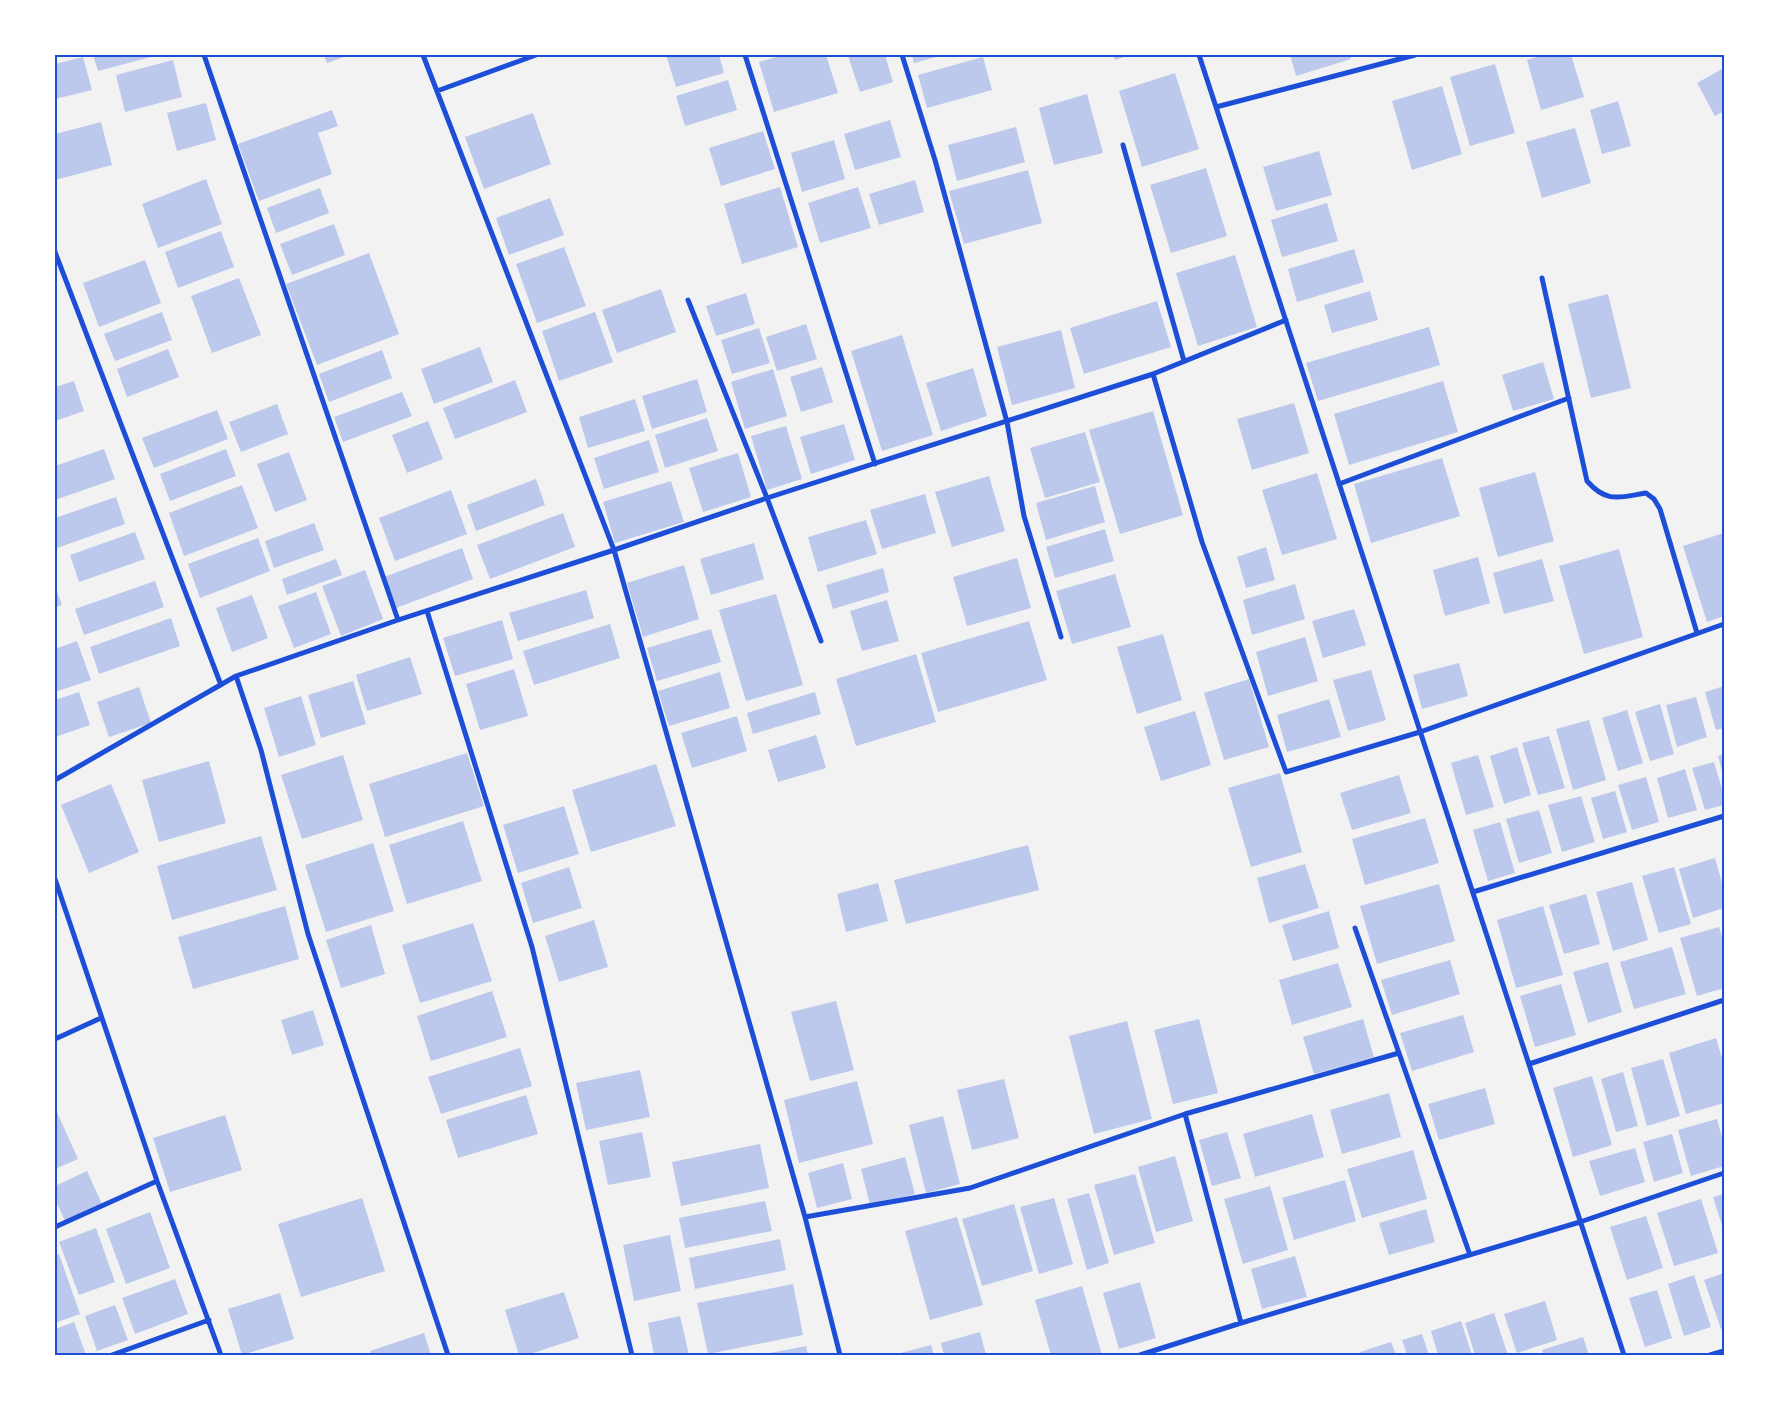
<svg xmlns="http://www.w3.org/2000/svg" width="1779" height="1410" font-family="Bitter,serif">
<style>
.building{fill:#bdc9ec}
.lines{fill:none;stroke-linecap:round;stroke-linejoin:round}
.minor{stroke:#1d4ed8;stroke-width:5}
.neatline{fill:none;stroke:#1d4ed8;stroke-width:2}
</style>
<rect width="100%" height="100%" fill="#f2f2f2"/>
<path class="building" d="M93 55H155V56L98 71Z
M324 55H350L327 63Z
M666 55H719L724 73 676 87Z
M783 55H826L838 93 774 112 759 62Z
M850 55H885L893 82 860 92 848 56Z
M912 55H939L940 56 914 63Z
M1113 55H1130L1115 60Z
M1290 55H1350L1351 59 1296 76Z
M1544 55H1571L1584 97 1541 110 1527 60Z
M83 57 92 90 55 99V64Z
M983 57 992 90 927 108 918 75Z
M173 60 182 97 125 112 116 75Z
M1495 64 1515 133 1470 146 1450 77Z
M1724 68V111L1715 116 1697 83Z
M1175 73 1199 149 1142 167 1119 91Z
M728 80 737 110 685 126 676 96Z
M1442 86 1462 154 1412 170 1392 101Z
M1087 94 1103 153 1054 165 1039 108Z
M1618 101 1631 146 1602 154 1590 110Z
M206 103 216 140 177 151 167 113Z
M332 110 338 126 318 133 332 174 259 201 238 144Z
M533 113 551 164 484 189 465 137Z
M890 120 901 157 855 170 844 134Z
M101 122 112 165 55 180V134Z
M1016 127 1025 162 957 181 948 145Z
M1575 128 1591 183 1542 198 1526 142Z
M763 131 775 169 721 186 709 148Z
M834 140 845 179 802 192 791 153Z
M1319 151 1332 195 1276 211 1263 167Z
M1206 168 1227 236 1171 253 1150 185Z
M1028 170 1042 223 964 244 949 191Z
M206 179 222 224 158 248 142 204Z
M915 180 924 212 879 225 869 194Z
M780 187 798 247 742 264 724 204Z
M858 187 871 228 820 243 808 203Z
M320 188 329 213 276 233 267 208Z
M550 198 564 235 509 255 496 218Z
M1327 203 1338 241 1282 257 1271 220Z
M334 224 345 255 292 275 280 244Z
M221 231 234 267 178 288 165 252Z
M564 247 586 306 537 323 516 264Z
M1354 249 1364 282 1297 302 1288 269Z
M369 253 399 334 317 365 286 284Z
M1235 255 1257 327 1198 346 1176 273Z
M145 260 161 303 99 327 83 283Z
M239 278 261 335 212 353 191 296Z
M661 289 676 332 617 353 602 310Z
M1370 291 1378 320 1332 333 1324 305Z
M746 293 755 324 716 336 706 306Z
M1608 294 1631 388 1591 398 1568 304Z
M1157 301 1171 347 1084 374 1070 328Z
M162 312 172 340 115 361 104 334Z
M595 312 613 362 559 381 542 331Z
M806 324 817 359 777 371 766 337Z
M1429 327 1440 365 1318 401 1306 363Z
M759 328 770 363 732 374 721 340Z
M1061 330 1075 388 1012 405 997 347Z
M902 335 933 435 882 451 851 351Z
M480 347 493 382 434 404 421 369Z
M168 349 179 377 127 397 117 369Z
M382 350 392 378 329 402 319 374Z
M1543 362 1554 399 1513 411 1502 375Z
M822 367 833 402 801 412 790 377Z
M973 368 987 416 941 431 926 383Z
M773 369 787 416 745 429 731 382Z
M697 379 707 412 652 429 642 396Z
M515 380 527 412 455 439 443 408Z
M74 381 84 411 55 421V387Z
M1443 381 1458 432 1349 465 1334 414Z
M402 392 412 416 343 442 334 417Z
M635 399 645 431 588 448 579 417Z
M1294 403 1309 453 1252 470 1237 419Z
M277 404 288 434 241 452 229 422Z
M217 410 228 439 154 468 142 438Z
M1153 411 1183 515 1120 534 1089 430Z
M707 418 718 451 665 468 655 435Z
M428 421 443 459 407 473 392 435Z
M844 424 855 460 811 474 800 437Z
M786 426 802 479 767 490 751 436Z
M1085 432 1100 482 1045 498 1030 448Z
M649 440 659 472 604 489 594 458Z
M104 449 115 479 55 500V466Z
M226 449 236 476 170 501 160 474Z
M289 452 307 500 275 512 257 464Z
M738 453 751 497 703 512 689 468Z
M1442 458 1460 516 1371 543 1354 484Z
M1535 472 1554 541 1498 557 1479 488Z
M1317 473 1337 539 1282 555 1262 490Z
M989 476 1005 531 952 547 935 492Z
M536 479 545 505 476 531 467 505Z
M671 481 684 522 615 543 603 502Z
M242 485 258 528 184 556 169 513Z
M1095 486 1105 522 1046 540 1036 503Z
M451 490 467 534 395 561 379 518Z
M925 494 936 533 882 549 870 510Z
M116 497 125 524 57 548 55 541V518Z
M563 513 575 547 490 579 477 545Z
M866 520 877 554 818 572 808 537Z
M314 523 324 550 274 568 265 541Z
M1105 529 1114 561 1055 578 1046 547Z
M135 532 145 559 79 582 70 555Z
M1724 533V616L1707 622 1683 546Z
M258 538 270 571 200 598 188 564Z
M754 543 764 579 711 595 700 559Z
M1266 547 1275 580 1246 588 1237 557Z
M462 548 473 579 396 608 384 577Z
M1619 549 1643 637 1584 654 1559 566Z
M1478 557 1490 603 1445 616 1433 570Z
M1017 558 1031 608 967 626 953 577Z
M336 559 342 575 287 595 282 579Z
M1542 559 1554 601 1504 614 1493 573Z
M684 565 699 619 643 637 627 583Z
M883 568 889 592 833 609 826 585Z
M365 570 383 619 341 636 322 586Z
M1115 574 1131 627 1072 644 1056 591Z
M155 581 164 607 84 635 75 609Z
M1295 584 1305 619 1252 635 1243 600Z
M55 586 62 605 55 607Z
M586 590 594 618 518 641 509 613Z
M316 592 331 634 294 648 278 606Z
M776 594 803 685 746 701 719 610Z
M252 595 268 638 232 652 216 608Z
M887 600 899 641 862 651 850 611Z
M1354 609 1366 645 1323 658 1312 621Z
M171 618 180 646 99 674 90 647Z
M502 620 513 659 455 676 443 638Z
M1029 621 1047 680 938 712 921 653Z
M610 624 620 658 534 685 523 651Z
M711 629 721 662 657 681 647 648Z
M1163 634 1182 700 1137 714 1117 647Z
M1305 637 1318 681 1268 696 1256 652Z
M77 641 91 680 55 692V649Z
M916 654 936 722 856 746 836 679Z
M410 657 422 694 367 711 356 675Z
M1459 663 1468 696 1422 709 1413 675Z
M514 669 528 716 480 730 466 684Z
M1371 670 1386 720 1348 731 1333 680Z
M720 672 730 708 669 726 658 691Z
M1249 679 1269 747 1224 760 1204 693Z
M353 681 366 724 321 738 308 695Z
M1724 686V728L1716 730 1705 692Z
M139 687 151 723 109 737 97 702Z
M79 692 90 725 55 737V700Z
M815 692 821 714 753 734 747 713Z
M301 696 316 745 279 757 264 708Z
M1696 697 1707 737 1677 747 1666 705Z
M1329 699 1341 737 1287 752 1277 715Z
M1660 704 1674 754 1650 761 1635 712Z
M1627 710 1643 763 1618 771 1602 718Z
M1195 711 1211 765 1161 781 1144 727Z
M737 716 747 751 692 768 681 733Z
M1589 720 1606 780 1573 790 1556 729Z
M816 735 826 768 778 782 768 750Z
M1549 736 1565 788 1538 795 1522 743Z
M1517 747 1531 795 1504 804 1490 756Z
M467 753 484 806 385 837 369 784Z
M1724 754V775H1723L1718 756Z
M343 755 363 820 302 839 281 775Z
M1478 755 1494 807 1466 815 1451 763Z
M209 761 226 823 159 842 142 780Z
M1714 762 1724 795V805L1705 810 1692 768Z
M656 764 676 826 591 852 572 790Z
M1685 769 1697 810 1668 818 1657 778Z
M1280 773 1302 852 1251 867 1228 788Z
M1399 775 1411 813 1352 830 1340 793Z
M1646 777 1659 822 1632 830 1618 785Z
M111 784 139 852 89 873 61 805Z
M1615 791 1627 832 1603 839 1591 798Z
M1581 796 1595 842 1562 852 1548 805Z
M564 806 579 854 518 873 503 825Z
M1539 810 1552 853 1519 863 1506 819Z
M1425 818 1439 863 1365 885 1352 839Z
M463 821 482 881 407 904 389 845Z
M1500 822 1515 873 1488 881 1473 830Z
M261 836 277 890 172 920 157 866Z
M373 843 394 911 326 932 305 865Z
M1028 845 1039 890 906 924 894 880Z
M1715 858 1724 890V908L1693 918 1679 869Z
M1305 864 1319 908 1269 923 1257 878Z
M569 867 582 908 533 923 521 883Z
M1674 867 1691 924 1659 933 1642 876Z
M1632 882 1648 940 1613 951 1596 892Z
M878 883 888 921 846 932 837 894Z
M1439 884 1455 941 1377 964 1360 906Z
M1586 894 1600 944 1564 954 1549 905Z
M285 906 299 959 193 989 178 937Z
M1543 906 1563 975 1516 988 1497 920Z
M1329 911 1339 948 1293 961 1282 925Z
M594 920 608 967 559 982 545 936Z
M473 923 492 981 420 1003 402 945Z
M371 925 385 974 341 988 326 940Z
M1719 927 1724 943V988L1697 996 1680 938Z
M1672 947 1686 994 1634 1009 1620 962Z
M1450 960 1460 994 1392 1015 1381 980Z
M1608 962 1622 1012 1588 1023 1573 972Z
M1338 963 1352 1007 1292 1025 1279 980Z
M1561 984 1576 1035 1535 1047 1520 996Z
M492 991 507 1037 431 1061 417 1016Z
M836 1001 854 1070 810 1081 791 1012Z
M313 1010 324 1045 292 1055 281 1020Z
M1463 1015 1474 1052 1412 1071 1400 1033Z
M1199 1019 1218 1093 1173 1104 1154 1030Z
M1363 1019 1374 1057 1314 1074 1303 1037Z
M1127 1021 1152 1119 1094 1134 1069 1036Z
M1716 1038 1724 1065V1103L1686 1114 1669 1053Z
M520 1048 532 1086 441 1114 428 1077Z
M1663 1059 1680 1116 1647 1126 1631 1068Z
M640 1070 650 1117 586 1130 576 1083Z
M1623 1072 1638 1126 1616 1132 1601 1079Z
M1592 1076 1612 1145 1573 1157 1553 1088Z
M1004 1079 1019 1138 972 1150 957 1090Z
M857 1081 873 1144 799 1163 784 1100Z
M1485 1088 1495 1124 1439 1140 1428 1104Z
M1389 1093 1401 1137 1342 1154 1330 1110Z
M526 1095 538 1134 458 1158 446 1120Z
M55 1108 78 1159 55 1169Z
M1312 1114 1324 1157 1255 1177 1243 1134Z
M225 1115 242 1170 170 1192 153 1138Z
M943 1116 960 1184 926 1193 909 1125Z
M1717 1119 1724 1145V1166L1691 1176 1678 1130Z
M642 1132 651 1177 608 1185 599 1141Z
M1227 1132 1241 1178 1212 1186 1199 1140Z
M1672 1134 1683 1173 1654 1182 1643 1142Z
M760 1144 769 1188 681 1206 672 1162Z
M1635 1148 1645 1182 1600 1196 1589 1161Z
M1413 1150 1427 1199 1362 1218 1347 1169Z
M1175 1156 1193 1221 1156 1232 1138 1167Z
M905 1157 915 1194 870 1205 861 1169Z
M843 1163 852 1199 817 1208 808 1173Z
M87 1171 102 1204 65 1221 55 1199V1186Z
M1135 1174 1155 1243 1114 1255 1094 1185Z
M1345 1180 1356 1221 1294 1240 1282 1198Z
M1270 1186 1288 1250 1243 1264 1224 1199Z
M1089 1193 1109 1263 1087 1270 1067 1199Z
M1724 1194V1232L1713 1197Z
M362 1198 385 1271 301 1297 278 1224Z
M1054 1198 1073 1264 1039 1274 1020 1207Z
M1701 1199 1718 1253 1674 1266 1657 1213Z
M765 1201 772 1231 685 1248 679 1218Z
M1014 1204 1033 1271 982 1286 962 1219Z
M1426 1209 1435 1242 1389 1255 1379 1223Z
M150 1212 170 1268 126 1284 106 1229Z
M1646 1216 1663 1268 1627 1280 1610 1227Z
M957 1217 983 1305 930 1320 905 1231Z
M96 1228 115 1282 79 1295 59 1242Z
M670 1235 681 1291 634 1301 623 1245Z
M780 1239 786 1270 695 1289 689 1258Z
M59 1254 80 1314 55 1323V1255Z
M1295 1256 1307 1297 1262 1309 1251 1269Z
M1724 1273V1328L1721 1329 1704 1280Z
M1694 1275 1711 1327 1684 1336 1668 1284Z
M175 1279 188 1314 135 1334 122 1298Z
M1140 1282 1156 1338 1119 1349 1103 1293Z
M793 1284 803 1335 708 1354 697 1303Z
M1082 1286 1102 1355H1051L1035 1300Z
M1657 1290 1672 1338 1645 1347 1629 1298Z
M564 1292 579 1338 527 1355H519L505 1310Z
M280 1293 294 1339 242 1355 228 1309Z
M1545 1301 1557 1340 1517 1353 1504 1314Z
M115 1305 128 1340 97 1351 85 1316Z
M1494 1313 1508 1355H1475L1465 1323Z
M680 1316 689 1355H654L648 1323Z
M1461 1321 1472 1355H1438L1431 1331Z
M74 1322 86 1355H55V1329Z
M980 1332 986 1355H944L941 1343Z
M424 1333 431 1355H371L370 1351Z
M1422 1334 1429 1355H1407L1402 1340Z
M1583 1337 1589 1355H1544L1542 1350Z
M1391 1342 1396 1355H1361L1360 1352Z
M931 1345 934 1355H897V1354Z
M806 1346 808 1355H765V1354Z"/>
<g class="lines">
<path class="minor" d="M204 55 398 620
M423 55 614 550 805 1217 840 1355
M745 55 875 464
M902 55 935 160 1007 422 1024 516 1061 637
M1199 55 1624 1355
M437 91 536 55
M1216 107 1415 55
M1123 145 1184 361
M55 252 221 685
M1542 278 1587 481C1607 504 1620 497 1646 493L1654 499 1660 509 1697 633
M688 300 767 498 821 641
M1153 374 1202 542 1286 772 1420 732 1724 624
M1339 484 1569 398
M427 611 532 947 632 1355
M236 676 261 750 308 934 448 1355
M55 780 236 676 398 620 614 550 767 498 1153 374 1286 320
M55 879 157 1181 221 1355
M1473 892 1724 816
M1355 928 1470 1255
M55 1039 101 1018
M1529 1064 1724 1000
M1185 1114 1241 1323
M805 1217 970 1188 1185 1114 1399 1053
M55 1227 157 1181
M112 1355 209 1320
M1140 1355 1241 1323 1580 1222 1724 1173
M1710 1355 1724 1351"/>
</g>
<rect width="1779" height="1410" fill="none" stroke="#ffffff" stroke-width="112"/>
<rect x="56" y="56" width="1667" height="1298" class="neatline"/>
</svg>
